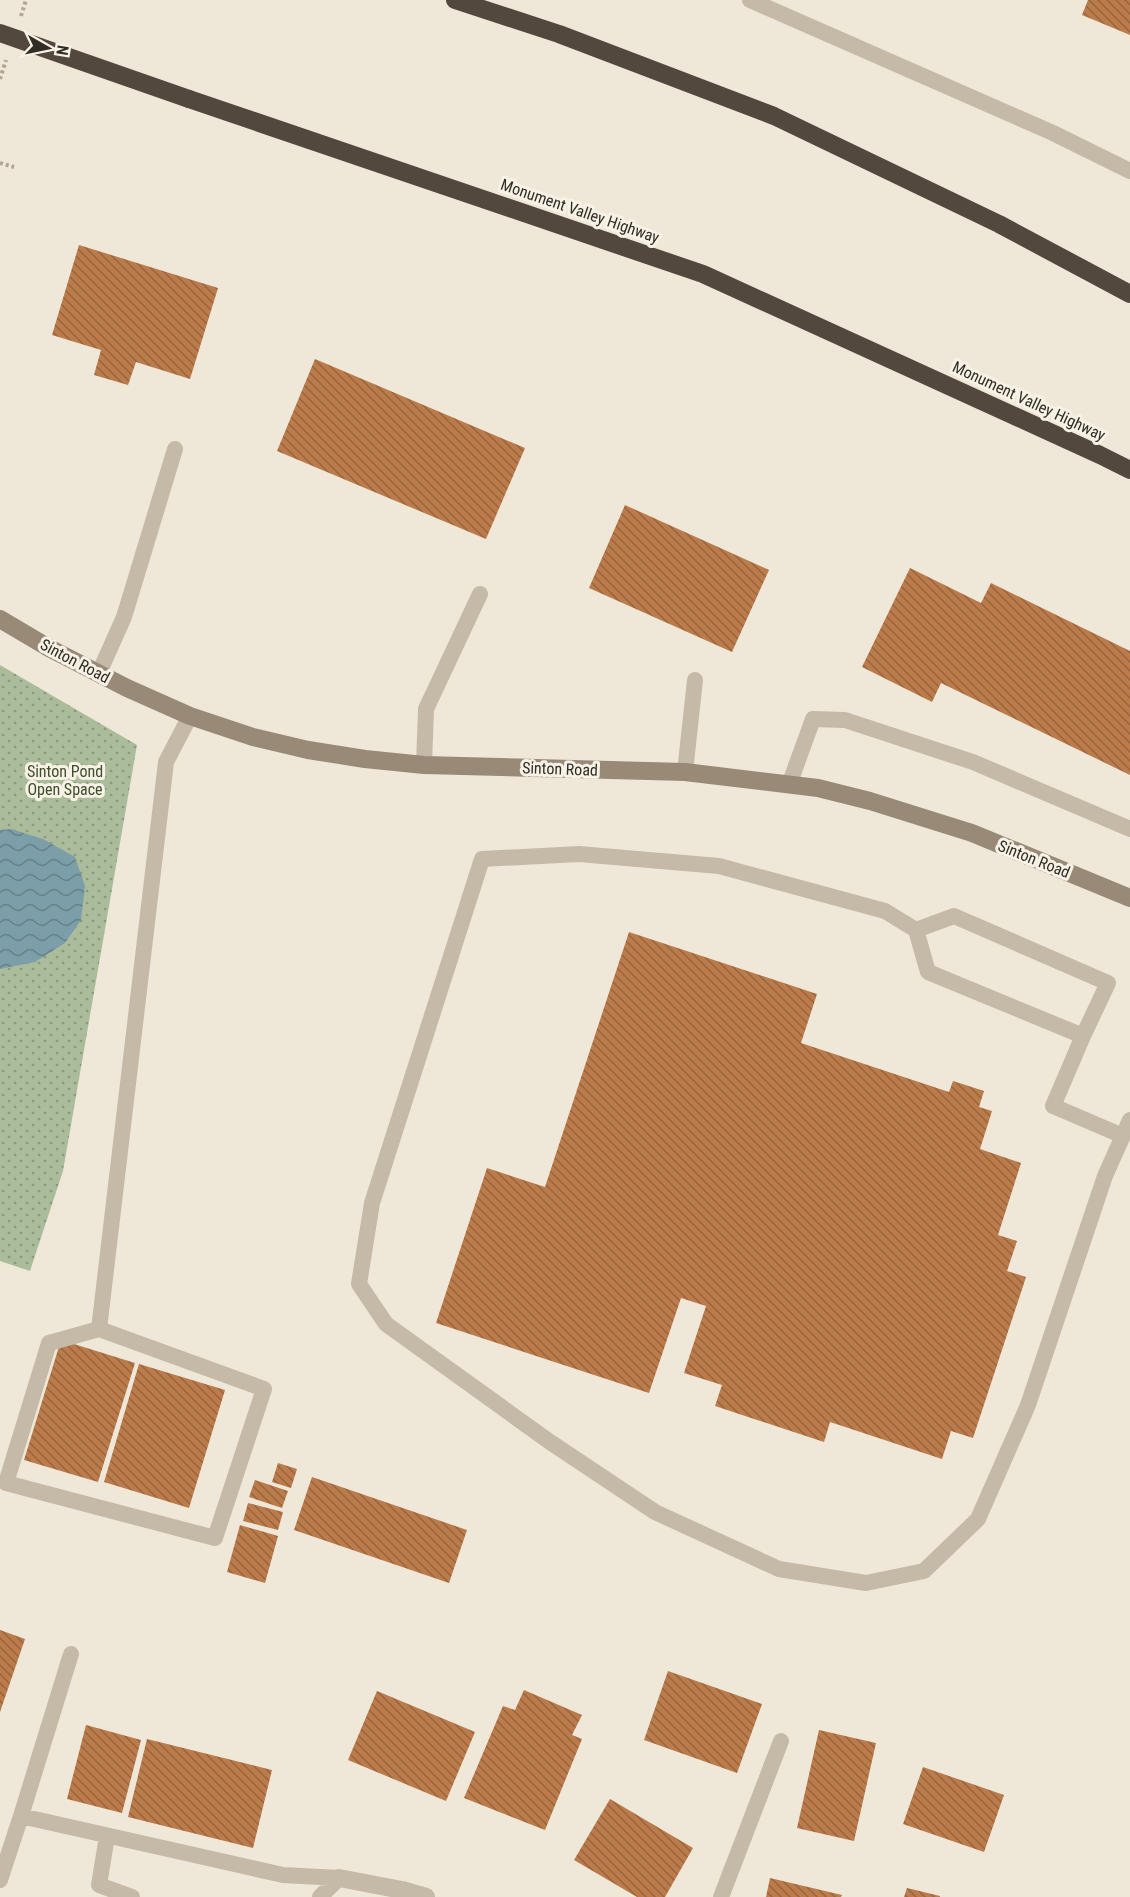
<svg xmlns="http://www.w3.org/2000/svg" width="1130" height="1897" font-family="'Roboto Condensed',sans-serif">
<style>
.park{fill:url(#park-dots)}
.water{fill:url(#water-waves)}
.building{fill:url(#building-back-hatch)}
.lines{fill:none;stroke-linecap:round;stroke-linejoin:round}
.path{stroke:#b1a591;stroke-width:4;stroke-dasharray:3 3;stroke-linecap:butt}
.lane{stroke:#c5baa7;stroke-width:16}
.street{stroke:#c5baa7;stroke-width:18}
.secondary{stroke:#998a78;stroke-width:18}
.highway{stroke:#53483e;stroke-width:18}
.highway-bridge{stroke:#53483e;stroke-width:18}
.labels{text-anchor:middle;dominant-baseline:central;stroke-width:6;stroke-linejoin:round;paint-order:stroke}
.street-label{font-size:16px;fill:#322c27;stroke:#f7f2e5}
.park-label{font-size:16px;fill:#3c4e2d;stroke:#f7f2e5}
</style>
<defs>
<pattern id="park-dots" width="8" height="8" patternUnits="userSpaceOnUse" patternTransform="scale(1.5)"><rect width="8" height="8" fill="#abbc9b"/><path d="M2 2h.1M6 6h.1" fill="none" stroke="#8c997e" stroke-width="1.8" stroke-linecap="round"/></pattern>
<pattern id="water-waves" width="16" height="10" patternUnits="userSpaceOnUse" patternTransform="scale(1.5)"><rect width="16" height="10" fill="#7b9ea9"/><path d="M0 5q4-4 8 0t8 0" fill="none" stroke="#65818a"/></pattern>
<pattern id="building-back-hatch" width="6" height="6" patternUnits="userSpaceOnUse" patternTransform="scale(1.5)"><rect width="6" height="6" fill="#bb7b4b"/><path d="M-1 5l2 2M0 0l6 6M5-1l2 2" fill="none" stroke="#99653e"/></pattern>
</defs>
<rect width="100%" height="100%" fill="#efe8d9"/>
<path class="park" d="M0 665 137 745 63 1171 30 1271 0 1261Z"/>
<path class="water" d="M11 829 43 839 75 857 85 886 81 920 65 943 35 962 0 969V830Z"/>
<path class="building" d="M1088 0H1130V35L1082 15Z
M79 245 218 288 190 379 136 362 128 385 94 375 101 350 52 335Z
M315 359 525 448 486 539 277 451Z
M625 505 769 570 732 652 589 588Z
M910 568 981 603 991 583 1130 651V775L941 683 932 702 862 667Z
M629 932 817 994 801 1043 949 1092 953 1081 984 1091 979 1107 992 1111 980 1149 1021 1163 998 1235 1017 1241 1007 1271 1026 1277 973 1438 951 1431 942 1459 830 1422 824 1442 715 1406 722 1385 684 1373 706 1306 681 1298 649 1393 436 1323 487 1168 545 1187Z
M61 1340 135 1363 98 1482 24 1460Z
M139 1364 225 1390 189 1508 104 1482Z
M278 1463 297 1469 291 1488 272 1482Z
M312 1477 467 1530 449 1583 294 1530Z
M255 1480 288 1491 282 1508 249 1497Z
M248 1503 283 1512 278 1530 243 1521Z
M240 1525 278 1536 265 1583 227 1572Z
M0 1630 25 1639 0 1712Z
M668 1671 762 1704 737 1773 644 1740Z
M524 1690 582 1715 572 1735 582 1739 545 1830 464 1798 503 1706 515 1710Z
M377 1691 475 1732 446 1801 348 1760Z
M86 1725 141 1740 122 1813 67 1799Z
M819 1730 876 1743 854 1841 797 1828Z
M147 1739 272 1770 253 1848 128 1817Z
M923 1767 1004 1795 984 1852 903 1824Z
M610 1799 693 1848 665 1897H637L574 1860Z
M770 1878 842 1895 841 1897H766Z
M907 1888 940 1896V1897H904Z"/>
<g class="lines">
<path class="path" d="M21 16 26 0
M0 79 6 60
M0 163 14 167"/>
<path class="lane" d="M750 0 1053 133 1130 171
M99 673 124 617 175 449
M424 765 426 709 480 594
M685 772 695 680
M789 785 813 719 845 720 973 762 1130 829
M916 930 954 916 1108 983 1083 1036 928 972 916 930 885 911 719 866 579 854 482 859 372 1203 359 1284 386 1324 550 1442 655 1512 779 1569 866 1583 924 1571 978 1519 1028 1405 1105 1176 1130 1120
M1083 1036 1053 1106 1123 1136
M99 1329 49 1343 6 1483 215 1538 264 1389 99 1329 166 762 190 716
M21 1816 71 1654
M107 1836 99 1885 132 1897
M0 1880 21 1816 283 1875 339 1878
M320 1897 339 1878
M721 1897 781 1741"/>
<path class="street" d="M339 1878 402 1890 426 1897"/>
<path class="secondary" d="M0 619 49 648 127 688 190 716 253 737 308 750 365 759 424 765 685 772 818 788 870 801 972 833 1130 898"/>
<path class="highway" d="M455 0 559 34 774 116 999 224 1130 294
M189 99 703 274 1100 455 1130 470"/>
<path class="highway-bridge" d="M0 33 189 99"/>
</g>
<g class="labels">
<g class="street-label">
<text transform="translate(580 211) rotate(19)">Monument Valley Highway</text>
<text transform="translate(1029 401) rotate(25)">Monument Valley Highway</text>
<text transform="translate(75 661) rotate(28)">Sinton Road</text>
<text transform="translate(560 769) rotate(2)">Sinton Road</text>
<text transform="translate(1034 859) rotate(22)">Sinton Road</text>
</g>
<g class="park-label">
<text x="65" y="771">Sinton Pond<tspan x="65" dy="18">Open Space</tspan></text>
</g>
</g>
<g transform="translate(48 48) rotate(99)" stroke="#f7f2e5" stroke-width="4.5" paint-order="stroke">
<path d="M0-4.5L10 22L0 15L-10 22Z" fill="#322c27"/>
<text y="-9" font-size="16" font-weight="bold" text-anchor="middle" fill="#322c27">N</text>
</g>
</svg>
